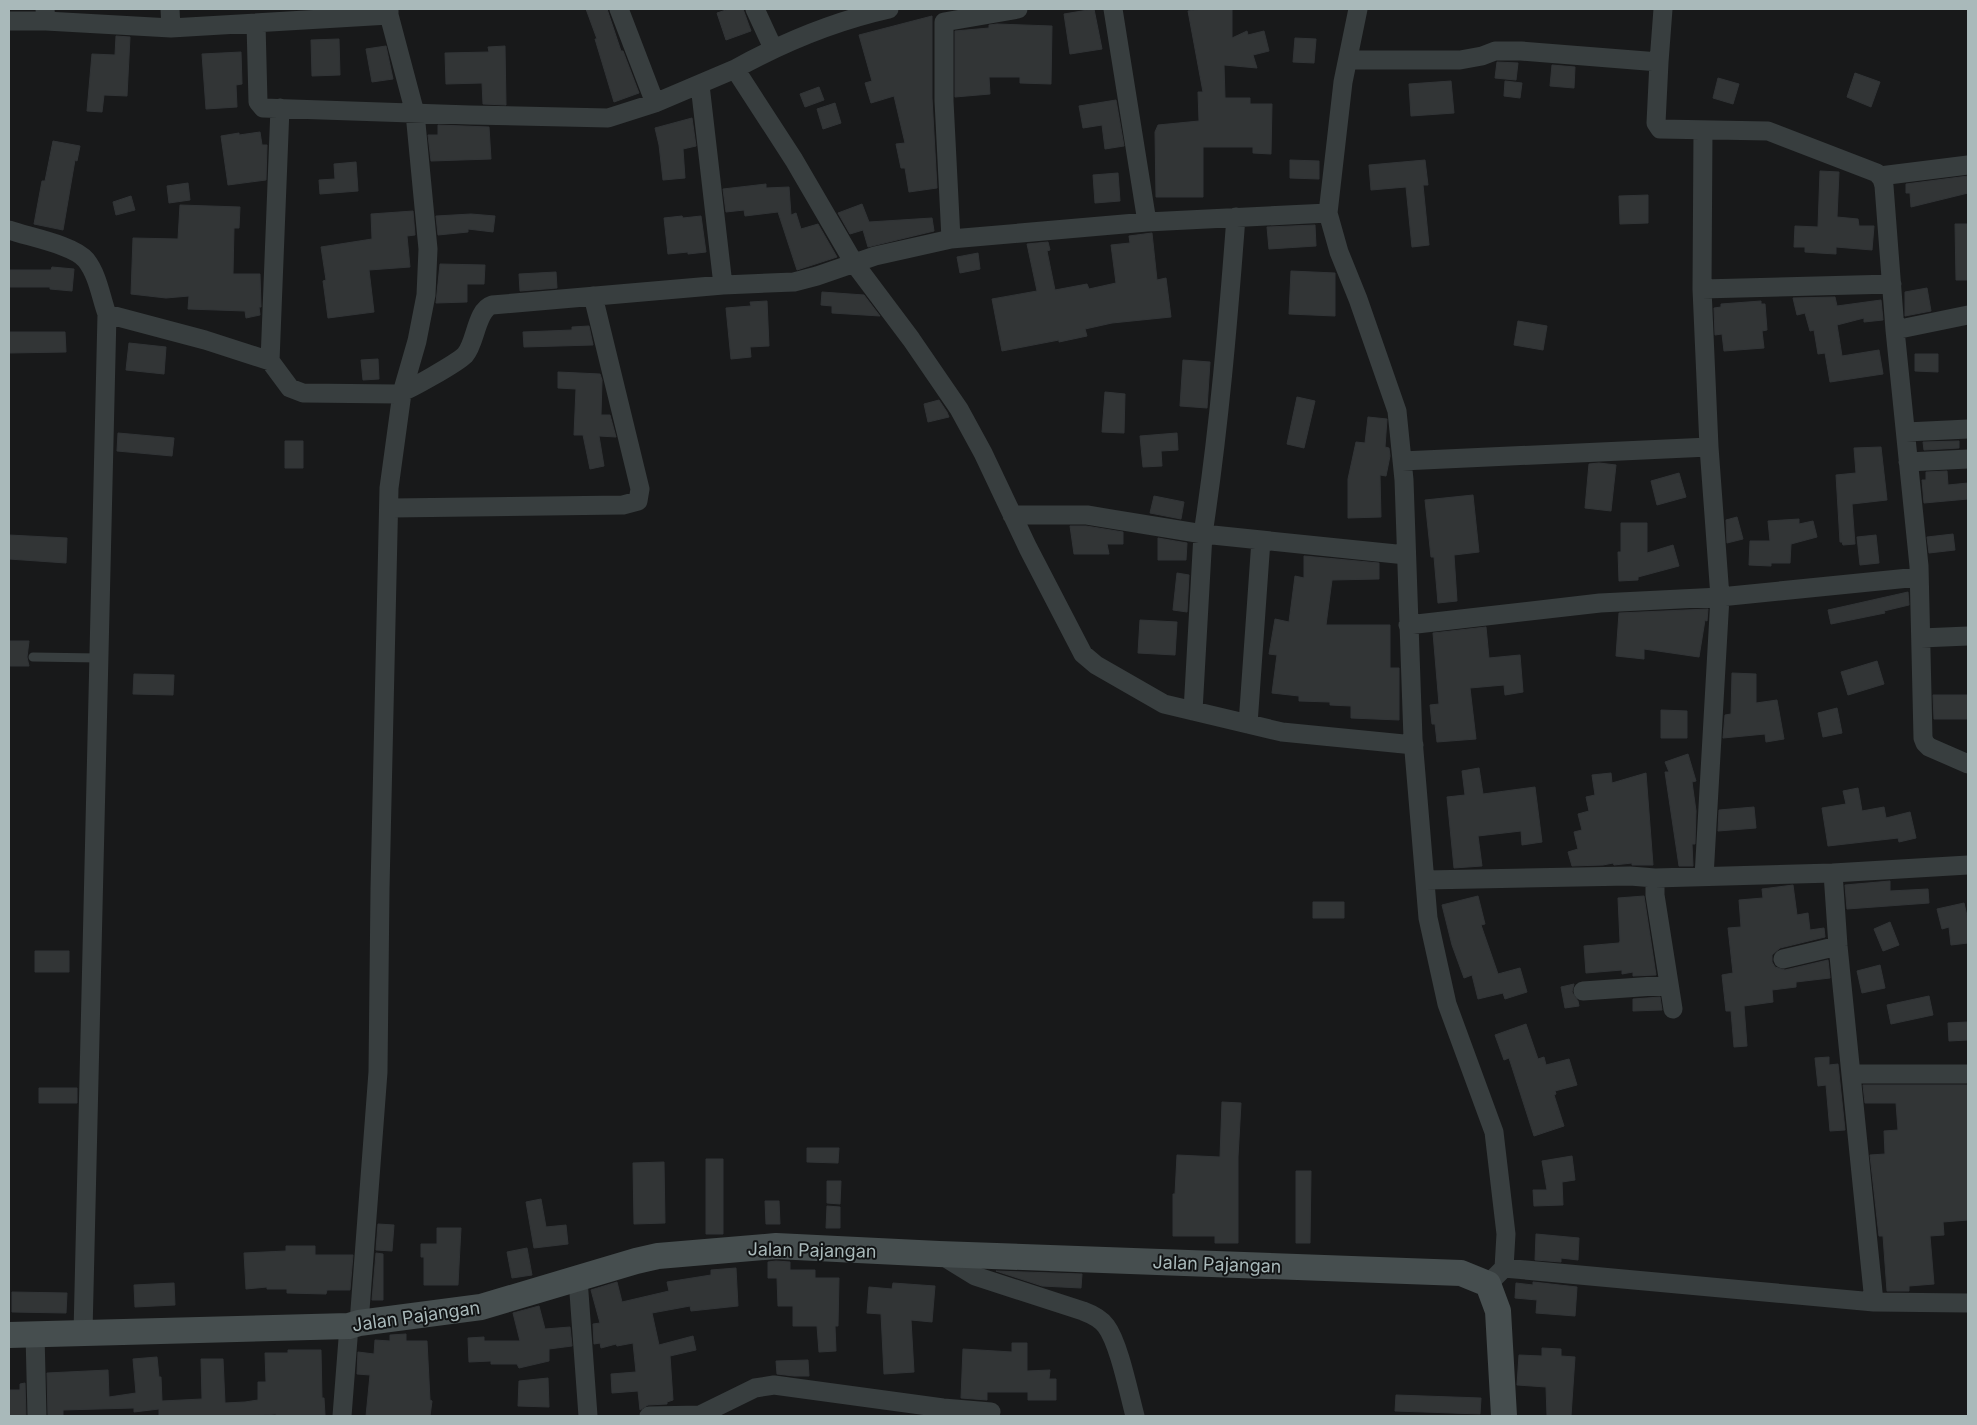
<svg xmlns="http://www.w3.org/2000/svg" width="1977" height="1425" font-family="Inter,sans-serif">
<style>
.building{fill:#323536;stroke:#313436}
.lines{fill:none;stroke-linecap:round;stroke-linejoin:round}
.service{stroke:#383e3f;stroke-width:9}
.minor{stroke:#383e3f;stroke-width:19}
.secondary{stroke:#464e4f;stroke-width:26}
.labels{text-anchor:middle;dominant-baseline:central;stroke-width:4;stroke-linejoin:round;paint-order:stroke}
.street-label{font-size:18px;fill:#a9b9ba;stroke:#121415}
</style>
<rect width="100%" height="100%" fill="#18191a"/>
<path class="building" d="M586 9H607L621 51H623L639 93 614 102 595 39H597Z
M729 9H743L751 31 726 40 717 13Z
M1094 9 1102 49 1070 54 1064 14Z
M1201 9H1232V38L1247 31 1248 35 1264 31 1269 51 1253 55 1257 68 1224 65 1225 98H1250V104H1272L1271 154 1253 153V147H1203V197H1156L1155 132 1158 125 1199 121 1198 92H1203L1188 11Z
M932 16V98L937 188 909 192 905 168H901L896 144 905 143 894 96 871 103 865 83 872 81 859 35Z
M997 24 1052 26 1051 84 1020 83V77H989L990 94 955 97V31L989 28V25Z
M116 36 130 37 127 96 104 95 102 112 87 111 92 54 115 55Z
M1295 38 1316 39 1314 63 1293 62Z
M339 39 340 75 312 76 311 40Z
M386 46 393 79 372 82 366 49Z
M505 46 506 105 483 104 482 83 446 84 445 53 489 52 488 47Z
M241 52 242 84 236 85 237 107 206 109 202 54Z
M1497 62 1518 63 1516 80 1495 78Z
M1552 65 1575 67 1574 88 1550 86Z
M1855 73 1880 82 1871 107 1847 97Z
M1718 78 1739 84 1733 104 1713 98Z
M1451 81 1454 113 1411 116 1409 84Z
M1505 81 1522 83 1520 98 1504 96Z
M819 87 824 100 805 107 800 94Z
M1116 100 1124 146 1105 149 1102 125 1083 128 1079 106Z
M835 103 841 123 823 129 817 109Z
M692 118 696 146 683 149 685 178 663 180 659 145 655 128Z
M438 125 489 127 491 159 431 161 428 135H438Z
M260 132 262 145H267L266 180 228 185 221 136 239 133V135Z
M53 141 80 146 77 161 75 160 63 230 34 224 42 181H45Z
M1290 160 1319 161V179L1290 178Z
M1425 160 1428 185H1423L1429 245 1412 247 1406 187 1371 190 1369 165Z
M356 162 358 191 320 194 319 180 335 179 334 164Z
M1820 171 1839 172 1837 217 1858 219 1859 226H1874L1872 250 1836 247V254L1819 253 1805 252V247H1794L1795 226 1818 227Z
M1118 173 1120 201 1095 203 1093 175Z
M1968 176V193L1911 207 1910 193H1906V184Z
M188 183 190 200 169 203 167 186Z
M766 184V188L789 187 791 215 796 213 801 229 818 224 837 257 797 270 778 212 745 216 744 210 726 212 723 189Z
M1648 195V223L1620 224 1619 196Z
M131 196 135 210 116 215 113 202Z
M862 204 869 222 932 218 934 231 868 247 863 230 850 234 838 213Z
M180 205 240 207 239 228H234L233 274H260L261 307H259L260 315 246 318 245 311 188 309 189 296 166 298 131 294 133 238 178 239Z
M413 211 415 235 407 236 410 267 369 270 374 312 328 318 323 281 326 280 321 247 372 239 371 214Z
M471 214 495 216 493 232 468 229V232L438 235 436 216Z
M682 216 683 218 701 216 706 252 688 254V252L668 254 664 218Z
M1955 224H1968V280H1956Z
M1315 225 1316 246 1269 249 1267 227Z
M1152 233 1157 280 1166 278 1171 317 1112 323 1085 329 1087 336 1059 342V340L1002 351 992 299 1037 291 1027 244 1048 242 1050 250 1047 251 1055 290 1087 284 1089 289 1116 283 1111 245 1130 243 1129 236Z
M978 253 980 269 960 273 957 257Z
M440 264 485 265 484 284H467V302L436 303Z
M52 267 74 269 72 291 50 289V287H9V270H51Z
M1291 271 1335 273V316L1289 314Z
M556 272 557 288 520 291 519 274Z
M1927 288 1931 311 1905 316V292Z
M822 292 864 295 880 316 832 313V306L821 305Z
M1835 297 1837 306 1881 300 1883 320 1864 322V318L1837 325 1842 356 1879 350 1883 374 1830 382 1825 353 1818 354 1814 330 1810 331 1805 313 1797 315 1793 298Z
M767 301 769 346 750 347 751 357 731 359 726 308 751 306 750 302Z
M1761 301V304H1765L1767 330 1762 331 1764 348 1724 351 1722 334 1715 335 1714 308 1721 307V304Z
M1518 321 1547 326 1543 350 1514 345Z
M589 326 593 345 524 347 523 332 572 330V327Z
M9 332H65L66 352 9 353Z
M129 343 166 347 164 374 126 370Z
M1915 354H1938V372L1915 371Z
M378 359 379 379 363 380 361 360Z
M1183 360 1210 362 1207 408 1180 406Z
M558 372 600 374 602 380 601 415H610L616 437 599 436 604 466 590 469 583 435H574L576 389 558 388Z
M1105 392 1125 394 1124 433 1102 432Z
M1297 397 1315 401 1304 448 1287 444Z
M939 400 947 412 949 417 928 422 924 404Z
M1368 417 1387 419 1385 447 1389 448 1390 456 1386 476 1380 475 1381 517 1348 518V479L1356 442 1365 443Z
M118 433 174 438 172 456 117 451Z
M1177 433 1178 450 1161 451 1162 466 1143 467 1140 436Z
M285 441H303V468H285Z
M1959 441V448L1924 450 1923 442Z
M1881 447 1887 500 1852 504 1855 544 1843 545 1842 542H1840L1836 475 1856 473 1854 448Z
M1599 463 1616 465 1611 511 1585 508 1589 464Z
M1947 471 1948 485 1968 483V499L1924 503 1922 480H1926V472Z
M1679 473 1686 497 1657 505 1651 481Z
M1473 495 1479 552 1454 555 1457 601 1438 603 1434 557H1431L1425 500Z
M1154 496 1184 502 1181 519 1150 513Z
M1737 517 1743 539 1727 543 1726 520Z
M1799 519V524L1813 521 1817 537 1791 544 1790 563H1771V566L1749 565 1750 541H1770L1768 521Z
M1621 523H1647V553L1673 545 1679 566 1638 577V580L1619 581 1618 552H1621Z
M1070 526H1086L1123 532V544H1107L1109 554H1074Z
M1953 534 1955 550 1929 553 1927 537Z
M9 535 67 538 66 563 9 559Z
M1876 535 1879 563 1860 565 1857 537Z
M1158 538 1187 543 1186 560H1158Z
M1304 556 1379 563V579L1332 580 1326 625H1390V668H1399V720L1351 718V706L1330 705V702L1299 701V696L1272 693 1277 655 1269 654 1275 619 1289 622 1295 576 1304 578Z
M1177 573 1189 575 1187 612 1173 610Z
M1908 592 1909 605 1884 611 1885 613 1831 624 1828 610Z
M1708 609 1707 621 1705 620 1699 657 1644 649V659L1616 656 1619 613Z
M1140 620 1177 622 1175 655 1138 653Z
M1486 627 1489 658 1520 655 1523 692 1505 695 1504 685 1470 688 1476 739 1437 742 1435 724H1432L1430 705 1439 704 1433 633Z
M9 641H29L27 657 29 666H9Z
M1877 661 1884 684 1848 695 1841 672Z
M1732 673 1756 674V703L1777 700 1784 739 1766 742 1765 734 1723 738 1725 715 1731 714Z
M134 674 174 675 173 695 133 694Z
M1933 695H1968V719H1934Z
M1837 708 1842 733 1823 737 1818 713Z
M1661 710 1687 711V738H1661Z
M1688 754 1696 781 1692 782 1696 811 1695 844H1692L1693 866H1679L1665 772H1669L1665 762Z
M1479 768 1483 794 1535 787 1542 842 1522 845 1521 831 1478 836 1482 866 1454 868 1447 797 1465 795 1462 771Z
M1611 773 1612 783 1646 773 1653 865H1632V863L1614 865 1613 863 1603 865 1572 866 1568 852 1578 849 1574 832 1582 830 1578 814 1589 811 1586 797 1595 795 1592 775Z
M1858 788 1862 811 1884 807 1886 818 1910 812 1916 838 1899 842 1898 838 1828 846 1822 808 1846 804 1843 791Z
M1754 807 1756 828 1718 831 1719 810Z
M1890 881V891L1928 889 1929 903 1847 909 1845 885Z
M1793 885 1797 915 1808 913 1810 930 1824 928 1825 937 1780 948 1772 955V962L1775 967 1785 970 1828 960 1830 978 1796 982V987L1772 990 1773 1002 1744 1006 1747 1046 1734 1047 1731 1011H1726L1722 975 1733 973 1728 928 1741 927 1739 900 1763 898 1762 889Z
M1478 896 1485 924 1481 925 1498 974 1520 968 1527 992 1505 999 1503 993 1478 999 1472 975 1464 978 1452 945 1442 905Z
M1644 896 1656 975 1633 976V972L1622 974V970L1586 973 1584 946 1619 943 1620 941 1618 898Z
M1313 902H1344V918H1313Z
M1964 903 1968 920V943L1951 945 1949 927 1942 929 1937 909Z
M1890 922 1899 945 1883 951 1874 929Z
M35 951H69V972H35Z
M1880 965 1885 988 1862 993 1857 971Z
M1574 984 1572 992 1578 1001 1579 1006 1565 1008 1561 987Z
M1929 996 1933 1015 1891 1024 1887 1005Z
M1660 997 1662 1010 1633 1011V999Z
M1968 1022V1040L1949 1041 1948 1023Z
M1526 1024 1538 1059 1544 1057 1546 1065 1569 1059 1577 1085 1555 1091 1556 1094 1554 1095 1564 1126 1534 1136 1509 1058 1504 1060 1495 1035Z
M1829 1057V1065L1838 1064 1845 1130 1830 1131 1826 1085 1818 1086 1815 1058Z
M1863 1085H1968V1220L1943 1222 1944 1235 1930 1236 1934 1284 1909 1286V1291H1887L1883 1236H1879L1870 1155 1885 1154 1884 1131 1898 1130 1896 1103H1865Z
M39 1088H77V1103H39Z
M1222 1102 1241 1103 1238 1157V1243H1215V1236H1173V1194H1175L1177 1155 1220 1157Z
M807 1148H839L838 1163 807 1162Z
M1572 1156 1575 1180 1562 1182 1563 1205 1534 1206 1533 1190H1547L1542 1161Z
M706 1159H723V1234H706Z
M664 1162 665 1223 634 1224 633 1163Z
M1296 1171H1311L1310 1243H1296Z
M827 1181H841L840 1204 827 1203Z
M541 1199 546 1227 566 1225 568 1244 534 1248 526 1202Z
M765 1201H779L780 1224H766Z
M827 1206 840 1207V1228H826Z
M378 1224 394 1225 392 1251 376 1250Z
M437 1228H461L458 1285H424V1257H421V1244H437Z
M1536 1234 1579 1238 1578 1260 1561 1258V1262L1535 1260Z
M286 1246H315V1255H353L350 1290H327L326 1294 287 1293V1289H267V1287L246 1289 244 1253 286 1251Z
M527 1248 532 1275 512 1278 507 1252Z
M376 1253 383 1254V1300H372Z
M776 1261 790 1262V1270H815V1278H839L838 1326H835L836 1351 819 1352 817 1326H793V1306H778L777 1278H768V1262Z
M736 1268 738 1306 691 1311 690 1306 652 1313 659 1345 693 1336 696 1350 670 1356 673 1400 667 1402V1404L648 1405 640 1410 638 1391 612 1393 611 1374 636 1372 633 1343 617 1346 616 1344 601 1348 600 1343 594 1344 593 1324 600 1323 591 1290 617 1282 622 1302 669 1291 667 1282 711 1275V1270Z
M996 1271 1082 1274 1081 1288 1042 1286Z
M1533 1282 1577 1287 1575 1316 1536 1313 1537 1300 1515 1298 1516 1283 1533 1285Z
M174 1283 175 1305 135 1307 134 1285Z
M893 1283 935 1286 932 1322 911 1320 914 1372 884 1374 881 1314 867 1313 869 1287 892 1289Z
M12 1292 67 1293 66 1313 12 1312Z
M539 1306 545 1329 570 1327 572 1346 549 1349V1361L519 1368 517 1364H491V1361L469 1362 468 1338 484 1337V1341H520L513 1313Z
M406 1334V1341H427L430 1400 432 1401 430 1416H366L370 1375 357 1374 358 1352 374 1354 375 1340 390 1341V1335Z
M1012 1343H1027V1371L1050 1370 1049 1379H1056V1400H1028V1392H987V1400L961 1398 963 1349 1012 1352Z
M1542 1348 1561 1349V1356L1575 1357 1571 1416H1547L1546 1387 1517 1385 1519 1355 1542 1356Z
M288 1350H321L322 1398H324L325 1415 276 1416V1414L252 1416H159V1409L134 1412V1408L63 1410V1416H48L47 1373 108 1370 109 1397 136 1393 133 1359 157 1357 159 1377H161L162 1401 202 1399 201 1359H223L225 1403 245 1402 258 1400V1382H266L265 1353H288Z
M808 1360 809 1376H794L777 1374 776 1361Z
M548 1378 549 1407 518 1406 519 1381Z
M25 1383 26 1416H9V1390H20V1384Z
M1396 1395 1481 1398 1480 1414 1395 1411Z"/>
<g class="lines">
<path class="service" d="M33 657 99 658"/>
<path class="minor" d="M45 9 46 21 171 28 170 9
M619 9 655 103
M755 9 773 48
M1113 9 1147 222
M1358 9 1343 82 1328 213 1339 252 1358 299 1397 411 1404 480 1413 739 1428 918 1447 1004 1494 1132 1506 1234 1504 1268 1488 1284
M9 21H46
M256 23 258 102 263 108 470 115 608 118 655 103 735 69 794 160 854 263 911 339 959 409 983 453 1028 548 1083 654 1096 665 1164 704 1282 732 1414 745
M171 28 389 15
M1349 60H1460L1482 56 1495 51H1521L1659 62 1656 123 1660 129 1768 131 1877 173 1882 179 1884 186 1895 330 1968 315
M1659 62 1663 9
M735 69C784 42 835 21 889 9
M700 85 723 285
M1703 130 1702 289 1709 447 1720 597 1704 877
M1880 176 1968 165
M1236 217C1228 323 1219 429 1203 534L1406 555
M9 230C29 237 74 245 86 260 98 275 101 298 107 314L83 1333
M951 239 944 101V22L1018 9
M1702 289 1892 284
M107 314 205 340 270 361 290 388 303 393 397 394C408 391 457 363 465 355 476 343 476 310 492 305L723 285 794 282 817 276 875 256 951 239 1147 222 1328 213
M1895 330 1919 566 1923 738 1925 743 1929 747 1968 764
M270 361 280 108
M1906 432 1968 429
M1402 461 1709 447
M1908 462 1968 459
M389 507 392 508 623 505 638 501 640 489 593 296
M1012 515H1087L1203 534 1193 711
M1408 625 1600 603 1720 597 1919 577
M1921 638 1968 636
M1248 724 1261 540
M1833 873 1968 865
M1655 878 1833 873 1838 946 1874 1302
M1426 880 1630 876 1655 878V895L1673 1009
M1783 959 1838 946
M1583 991 1669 985
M1852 1074H1968
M941 1255 975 1276 1083 1311C1091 1314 1101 1319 1106 1326 1119 1343 1129 1394 1135 1416
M1504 1268 1874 1302 1968 1303
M578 1279 588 1416
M359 1323 378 1072 380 889 389 488 402 393 417 341 426 295 428 249 415 113 389 15V9
M35 1334 37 1416
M342 1416 349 1326
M649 1416 700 1415 755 1388 774 1385 943 1408 991 1412"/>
<path class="secondary" d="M9 1335 349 1326 359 1323 481 1307 636 1261 658 1256 776 1246 939 1254 1461 1273 1488 1284 1498 1311 1504 1416"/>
</g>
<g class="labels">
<g class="street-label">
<text transform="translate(812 1250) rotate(1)">Jalan Pajangan</text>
<text transform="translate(1217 1264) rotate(2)">Jalan Pajangan</text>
<text transform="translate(416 1316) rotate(-8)">Jalan Pajangan</text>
</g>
</g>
<rect width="1977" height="1425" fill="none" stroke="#a9b9ba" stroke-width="20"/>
</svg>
